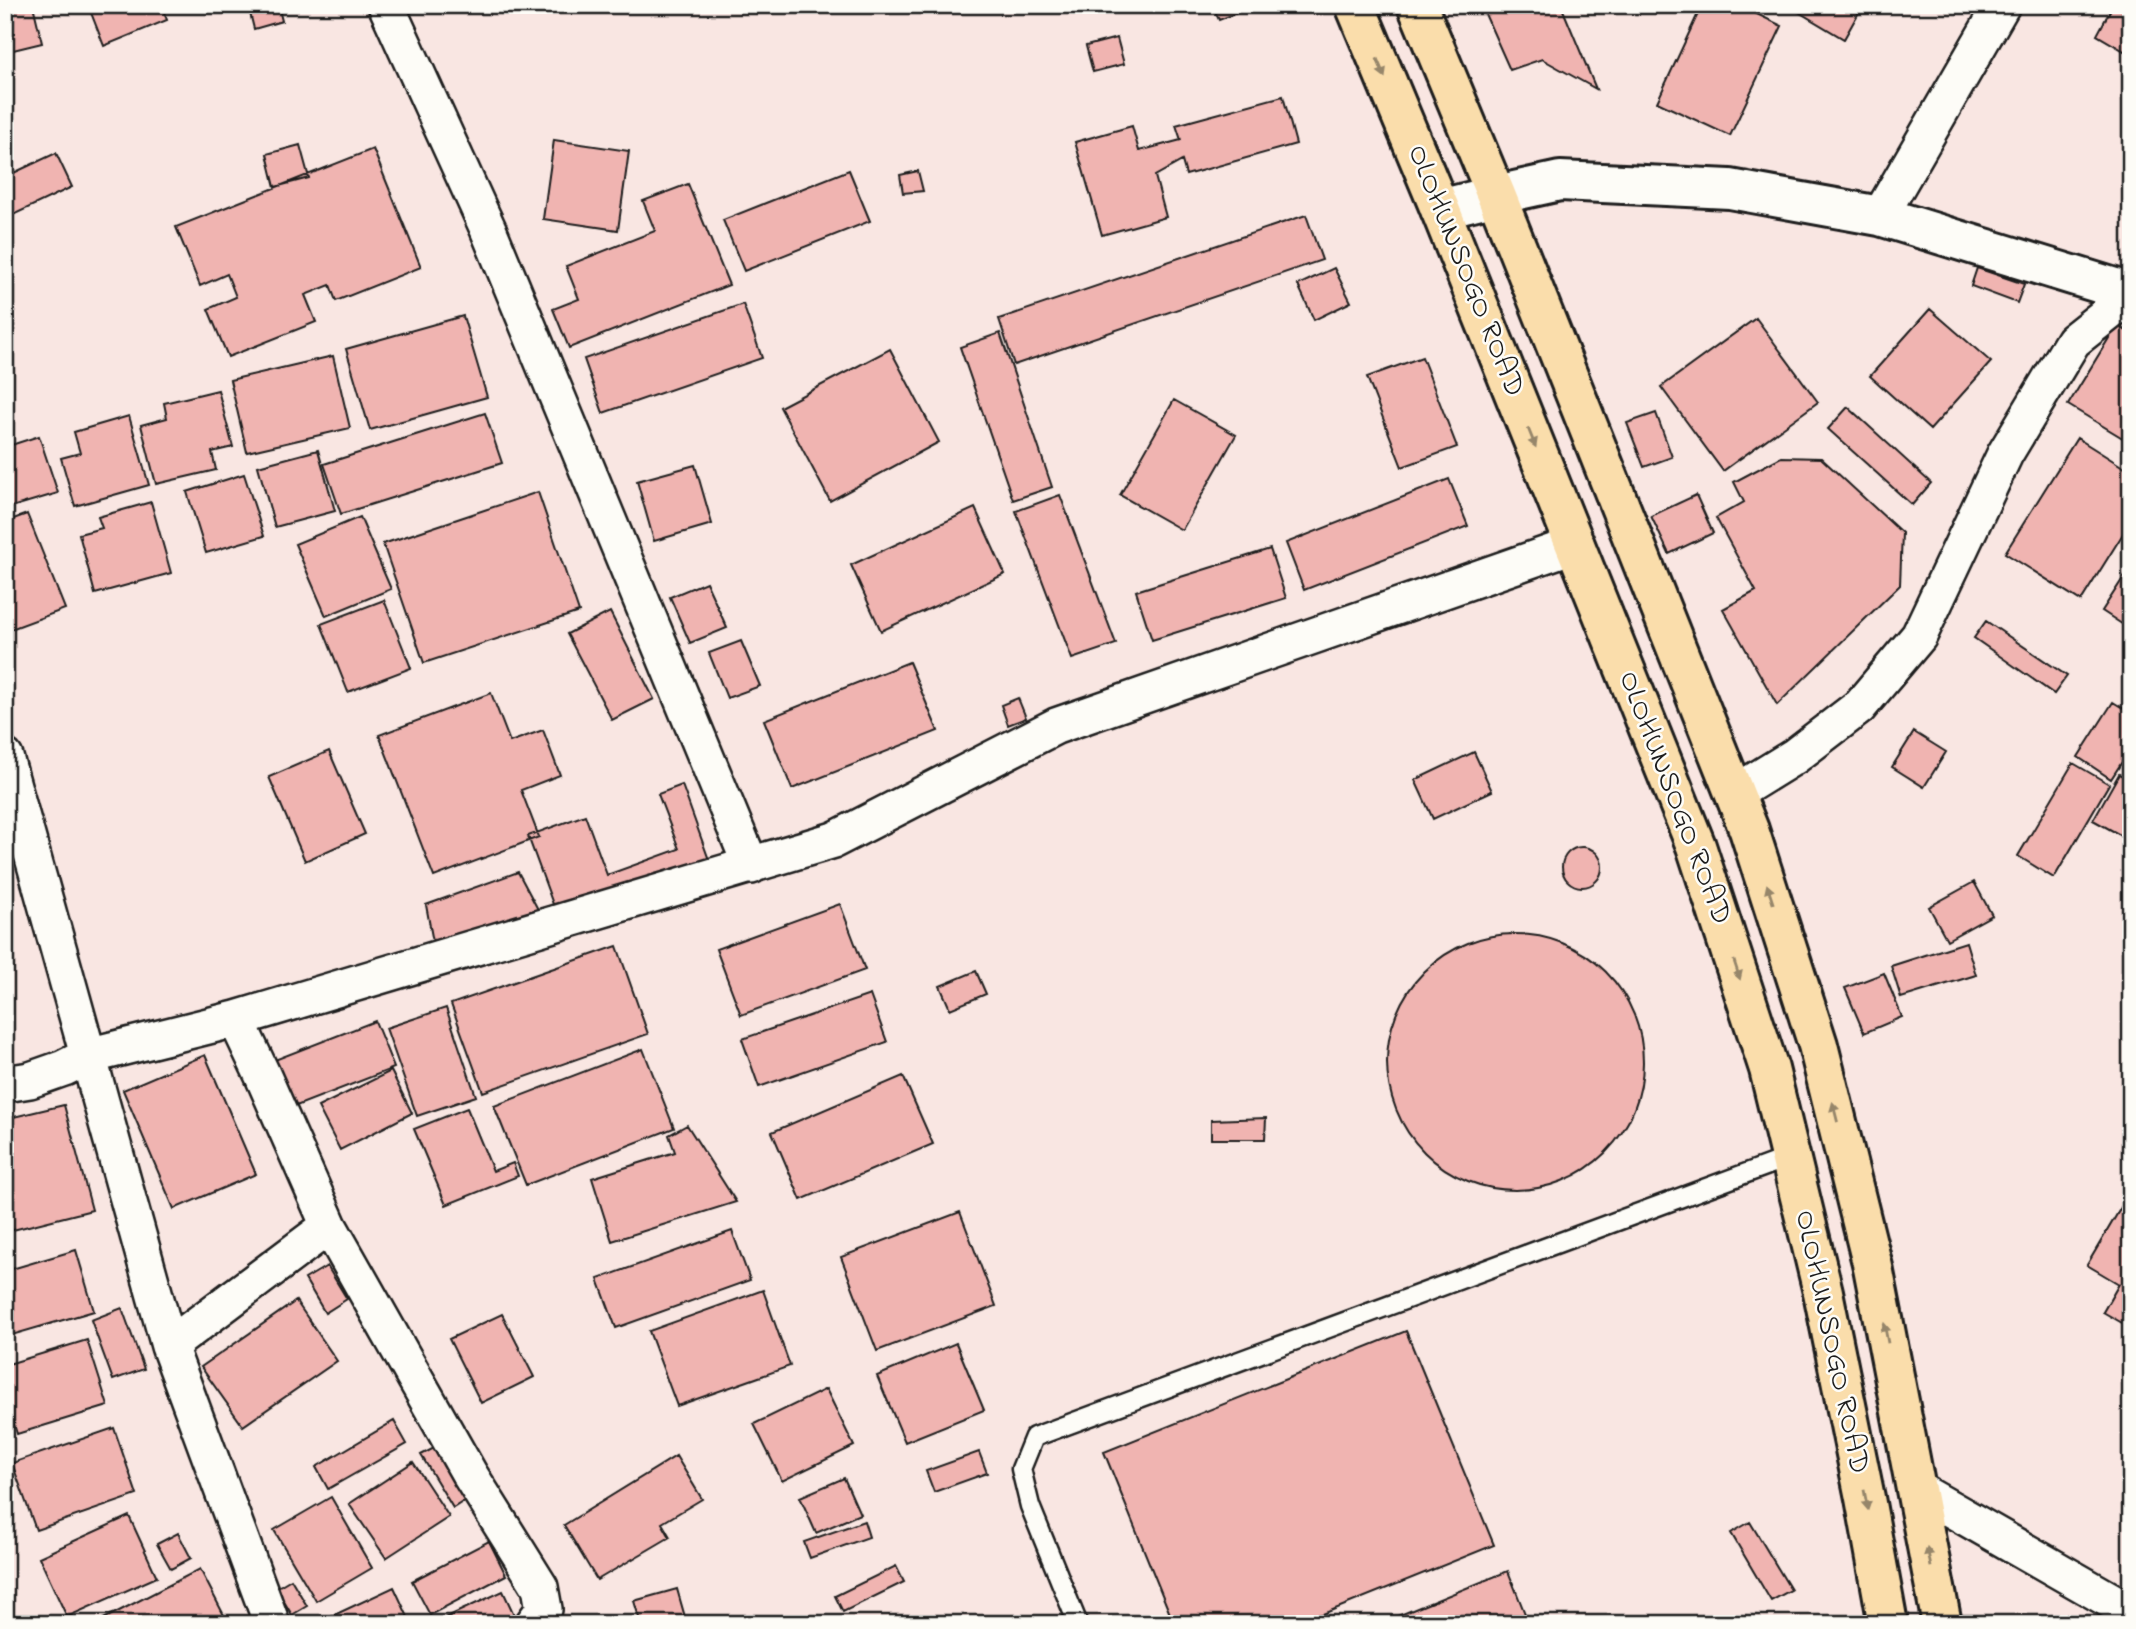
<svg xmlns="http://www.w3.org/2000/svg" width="2136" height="1629" font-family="'Indie Flower',sans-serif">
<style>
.building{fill:#f0b4b1;stroke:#1c1c1c;stroke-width:2}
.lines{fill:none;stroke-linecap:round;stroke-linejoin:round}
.lane-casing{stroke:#1c1c1c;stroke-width:23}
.street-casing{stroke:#1c1c1c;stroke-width:40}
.secondary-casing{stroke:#1c1c1c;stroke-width:44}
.primary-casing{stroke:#1c1c1c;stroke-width:44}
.lane{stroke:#fdfcf7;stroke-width:18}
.street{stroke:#fdfcf7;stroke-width:35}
.secondary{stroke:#fdfcf7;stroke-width:38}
.primary{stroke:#faddab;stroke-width:38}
.oneway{fill:#96866b}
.labels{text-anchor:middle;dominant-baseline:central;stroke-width:5;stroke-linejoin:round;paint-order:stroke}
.street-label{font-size:30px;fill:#1c1c1c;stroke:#fdfcf7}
</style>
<rect width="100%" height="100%" fill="#f9e6e2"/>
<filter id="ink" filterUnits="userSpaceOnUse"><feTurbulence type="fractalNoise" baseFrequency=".0143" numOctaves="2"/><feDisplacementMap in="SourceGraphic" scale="14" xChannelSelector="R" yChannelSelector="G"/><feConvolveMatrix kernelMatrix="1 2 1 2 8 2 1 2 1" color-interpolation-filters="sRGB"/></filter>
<g filter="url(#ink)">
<path class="building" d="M5 5H33L42 43 5 52Z
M88 5H161L167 20 104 46Z
M248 5H278L282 21 254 29Z
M1212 5H1257L1219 20Z
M1481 5H1561L1596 89 1542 59 1510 70Z
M1702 5H1738L1782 26 1730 136 1657 102Z
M1787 5H1863L1844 39Z
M2113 5H2131V55L2097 35Z
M1117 38 1124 64 1093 72 1086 46Z
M1283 96 1296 144 1186 175 1182 161 1155 176 1166 217 1102 235 1075 142 1132 126 1139 151 1181 140 1176 125Z
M554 140 629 151 618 230 543 219Z
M300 145 309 178 275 187 267 154Z
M373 149 421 267 336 301 330 285 305 295 316 322 228 357 208 309 236 297 227 274 200 286 176 227Z
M56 153 72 187 13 215 5 198V177Z
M849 170 870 221 744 271 723 220Z
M918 171 923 191 903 193 900 175Z
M688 184 729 285 569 348 553 309 579 299 566 266 655 231 643 201Z
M1306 215 1322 260 1014 365 999 319Z
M1334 268 1351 302 1314 320 1298 285Z
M1977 268 2024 284 2017 303 1971 286Z
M743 304 762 358 603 413 584 359Z
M1930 309 1991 362 1930 430 1870 376Z
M463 316 487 397 370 430 346 349Z
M1756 318 1818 402 1723 471 1661 387Z
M2117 325 2131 334V443L2068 405Z
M1000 333 1052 487 1013 500 960 347Z
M890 349 939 442 830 501 780 407Z
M333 356 350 428 247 452 230 380Z
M1422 357 1457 447 1402 467 1367 377Z
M218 390 233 447 212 452 216 470 156 484 141 425 167 418 164 403Z
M1174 400 1236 435 1182 530 1120 495Z
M1848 407 1931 483 1912 505 1828 429Z
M485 413 502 463 341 514 324 464Z
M1656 413 1672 457 1644 467 1627 423Z
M129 416 149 485 75 506 61 458 80 453 74 432Z
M39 436 58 493 5 509V447Z
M2077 438 2131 472V521L2081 601 2005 553Z
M318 450 335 511 275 527 258 466Z
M1781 457 1821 458 1902 533 1900 585 1777 705 1723 609 1756 591 1716 518 1744 502 1734 482Z
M695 465 712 524 654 541 637 481Z
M244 474 264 536 206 553 187 492Z
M1449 479 1468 526 1304 590 1286 543Z
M538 492 579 612 424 663 383 544Z
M1060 495 1116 644 1072 659 1016 511Z
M1696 495 1713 533 1669 554 1651 516Z
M151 502 171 573 95 594 79 534 102 528 98 517Z
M975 508 1005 574 881 631 851 565Z
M27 514 65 609 11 629 5 614V522Z
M360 517 391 589 326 616 295 544Z
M1270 549 1286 598 1152 640 1136 591Z
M2131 566V630L2102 611Z
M706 582 727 628 690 643 670 597Z
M384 600 411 668 348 692 321 624Z
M610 612 654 699 612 720 567 634Z
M1986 621 2067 676 2054 694 1974 638Z
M741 641 760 686 727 698 709 653Z
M909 662 938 731 792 789 764 720Z
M491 693 510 742 543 730 560 775 521 790 539 837 434 877 379 735Z
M1018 698 1026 718 1008 725 1001 705Z
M2113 702 2131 713V748L2111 779 2078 757Z
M1914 732 1946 752 1924 787 1892 767Z
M329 751 365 834 305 861 269 777Z
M1474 752 1492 791 1433 819 1415 780Z
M2073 763 2109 784 2054 878 2018 856Z
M2119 774 2131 780V841L2093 820Z
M682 785 709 860 557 915 528 836 585 815 607 875 679 849 658 794Z
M1562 867a20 20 0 1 1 40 0a20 20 0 1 1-40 0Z
M518 872 542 917 435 953 426 905Z
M1974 882 1992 915 1947 940 1929 907Z
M840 904 865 970 741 1015 716 949Z
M1387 1062a128 128 0 1 1 256 0a128 128 0 1 1-256 0Z
M1966 942 1976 975 1901 998 1891 966Z
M617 946 648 1034 483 1092 451 1004Z
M976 971 986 994 950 1009 940 986Z
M1884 973 1902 1017 1864 1033 1845 988Z
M870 995 887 1042 759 1087 742 1039Z
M446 1008 476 1096 417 1116 386 1028Z
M375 1021 394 1068 291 1108 272 1061Z
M643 1049 674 1128 526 1185 494 1106Z
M205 1055 256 1174 174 1209 123 1090Z
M391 1071 412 1113 340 1150 318 1107Z
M903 1076 933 1144 801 1200 772 1132Z
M64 1105 92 1210 5 1232V1119Z
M467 1108 493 1171 513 1163 518 1176 446 1205 414 1129Z
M1266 1118 1265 1139H1211V1120Z
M687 1125 736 1202 612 1241 592 1178 675 1152 669 1135Z
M2126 1199 2131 1202V1328L2103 1312 2119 1284 2087 1265Z
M960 1212 996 1306 877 1351 841 1257Z
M732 1231 750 1280 616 1328 598 1279Z
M76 1250 94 1311 5 1337V1271Z
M327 1266 347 1299 325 1313 305 1279Z
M763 1290 790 1366 677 1406 649 1331Z
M296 1301 337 1361 243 1426 201 1367Z
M122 1308 144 1369 113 1380 91 1320Z
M502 1314 534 1377 481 1403 449 1339Z
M1406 1331 1494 1545 1298 1624H1174L1104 1452Z
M87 1340 108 1406 17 1434 5 1396V1365Z
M956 1343 984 1410 905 1442 877 1376Z
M826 1389 854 1446 782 1481 754 1424Z
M394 1421 407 1444 328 1489 316 1467Z
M114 1428 137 1495 36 1530 12 1463Z
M436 1447 467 1499 453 1508 421 1455Z
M979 1452 987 1473 934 1492 926 1471Z
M2131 1455V1471L2124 1467Z
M676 1456 702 1499 662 1523 670 1537 597 1580 564 1525Z
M413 1462 449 1517 386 1558 349 1504Z
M844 1478 860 1514 816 1533 800 1497Z
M331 1497 372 1568 316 1601 274 1530Z
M129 1516 157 1577 67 1617 39 1557Z
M864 1521 869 1537 810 1558 804 1542Z
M1750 1522 1791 1590 1771 1601 1731 1533Z
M178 1533 191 1558 171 1569 157 1544Z
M489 1541 506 1575 430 1615 412 1581Z
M896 1566 904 1582 843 1612 835 1596Z
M200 1569 228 1623 94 1624Z
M1508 1571 1529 1624H1378Z
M291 1579 307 1606 292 1615 276 1588Z
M394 1587 408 1617 393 1624H315Z
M677 1589 687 1624H641L634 1601Z
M503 1591 517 1621 511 1624 436 1622Z"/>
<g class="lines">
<defs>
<path id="lane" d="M1078 1624 1030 1506 1021 1469 1034 1437 1790 1157"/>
<path id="street" d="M386 5 488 229 751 866
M1880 216 2002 5
M5 757 169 1346 272 1624
M1735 793 1795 756 1859 707 1919 636 2005 454 2073 341 2131 295
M236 1019 262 1074 329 1226 470 1475 540 1587 544 1609 533 1624
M5 1084 30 1080 64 1068 88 1056 236 1019 834 840 1056 726 1576 544
M169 1346 329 1226
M1916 1489 2131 1612"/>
<path id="secondary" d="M1440 209 1496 195 1560 181 1730 189 1880 216 2131 293"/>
<path id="primary" d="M1355 5 1440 209 1696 846 1769 1069 1823 1292 1865 1498 1888 1624
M1417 5 1496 195 1749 830 1818 1045 1873 1267 1942 1624"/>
</defs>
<use href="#lane" class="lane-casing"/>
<use href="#street" class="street-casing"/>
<use href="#secondary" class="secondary-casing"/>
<use href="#primary" class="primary-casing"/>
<use href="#lane" class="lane"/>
<use href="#street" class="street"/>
<use href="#secondary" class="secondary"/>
<use href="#primary" class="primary"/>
</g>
<defs><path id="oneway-solid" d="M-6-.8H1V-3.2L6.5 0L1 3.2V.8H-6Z" transform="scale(1.75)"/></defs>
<g class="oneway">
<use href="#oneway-solid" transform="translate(1381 68) rotate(67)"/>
<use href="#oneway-solid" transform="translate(1532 438) rotate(68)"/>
<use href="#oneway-solid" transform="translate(1770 894) rotate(-108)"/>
<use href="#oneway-solid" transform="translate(1737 970) rotate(72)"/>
<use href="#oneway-solid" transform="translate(1835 1112) rotate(-104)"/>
<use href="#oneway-solid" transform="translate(1886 1333) rotate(-101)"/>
<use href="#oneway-solid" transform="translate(1866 1500) rotate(79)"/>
<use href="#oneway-solid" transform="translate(1929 1557) rotate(-101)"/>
</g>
</g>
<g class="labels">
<g class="street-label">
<text transform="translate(1465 271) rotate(68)">OLOHUNSOGO ROAD</text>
<text transform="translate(1674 798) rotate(69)">OLOHUNSOGO ROAD</text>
<text transform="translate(1831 1342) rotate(78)">OLOHUNSOGO ROAD</text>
</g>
</g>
<rect width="2136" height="1629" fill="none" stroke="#fdfcf7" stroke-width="28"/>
<rect x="14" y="14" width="2108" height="1601" fill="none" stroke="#1c1c1c" stroke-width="2.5" filter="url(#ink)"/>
</svg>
